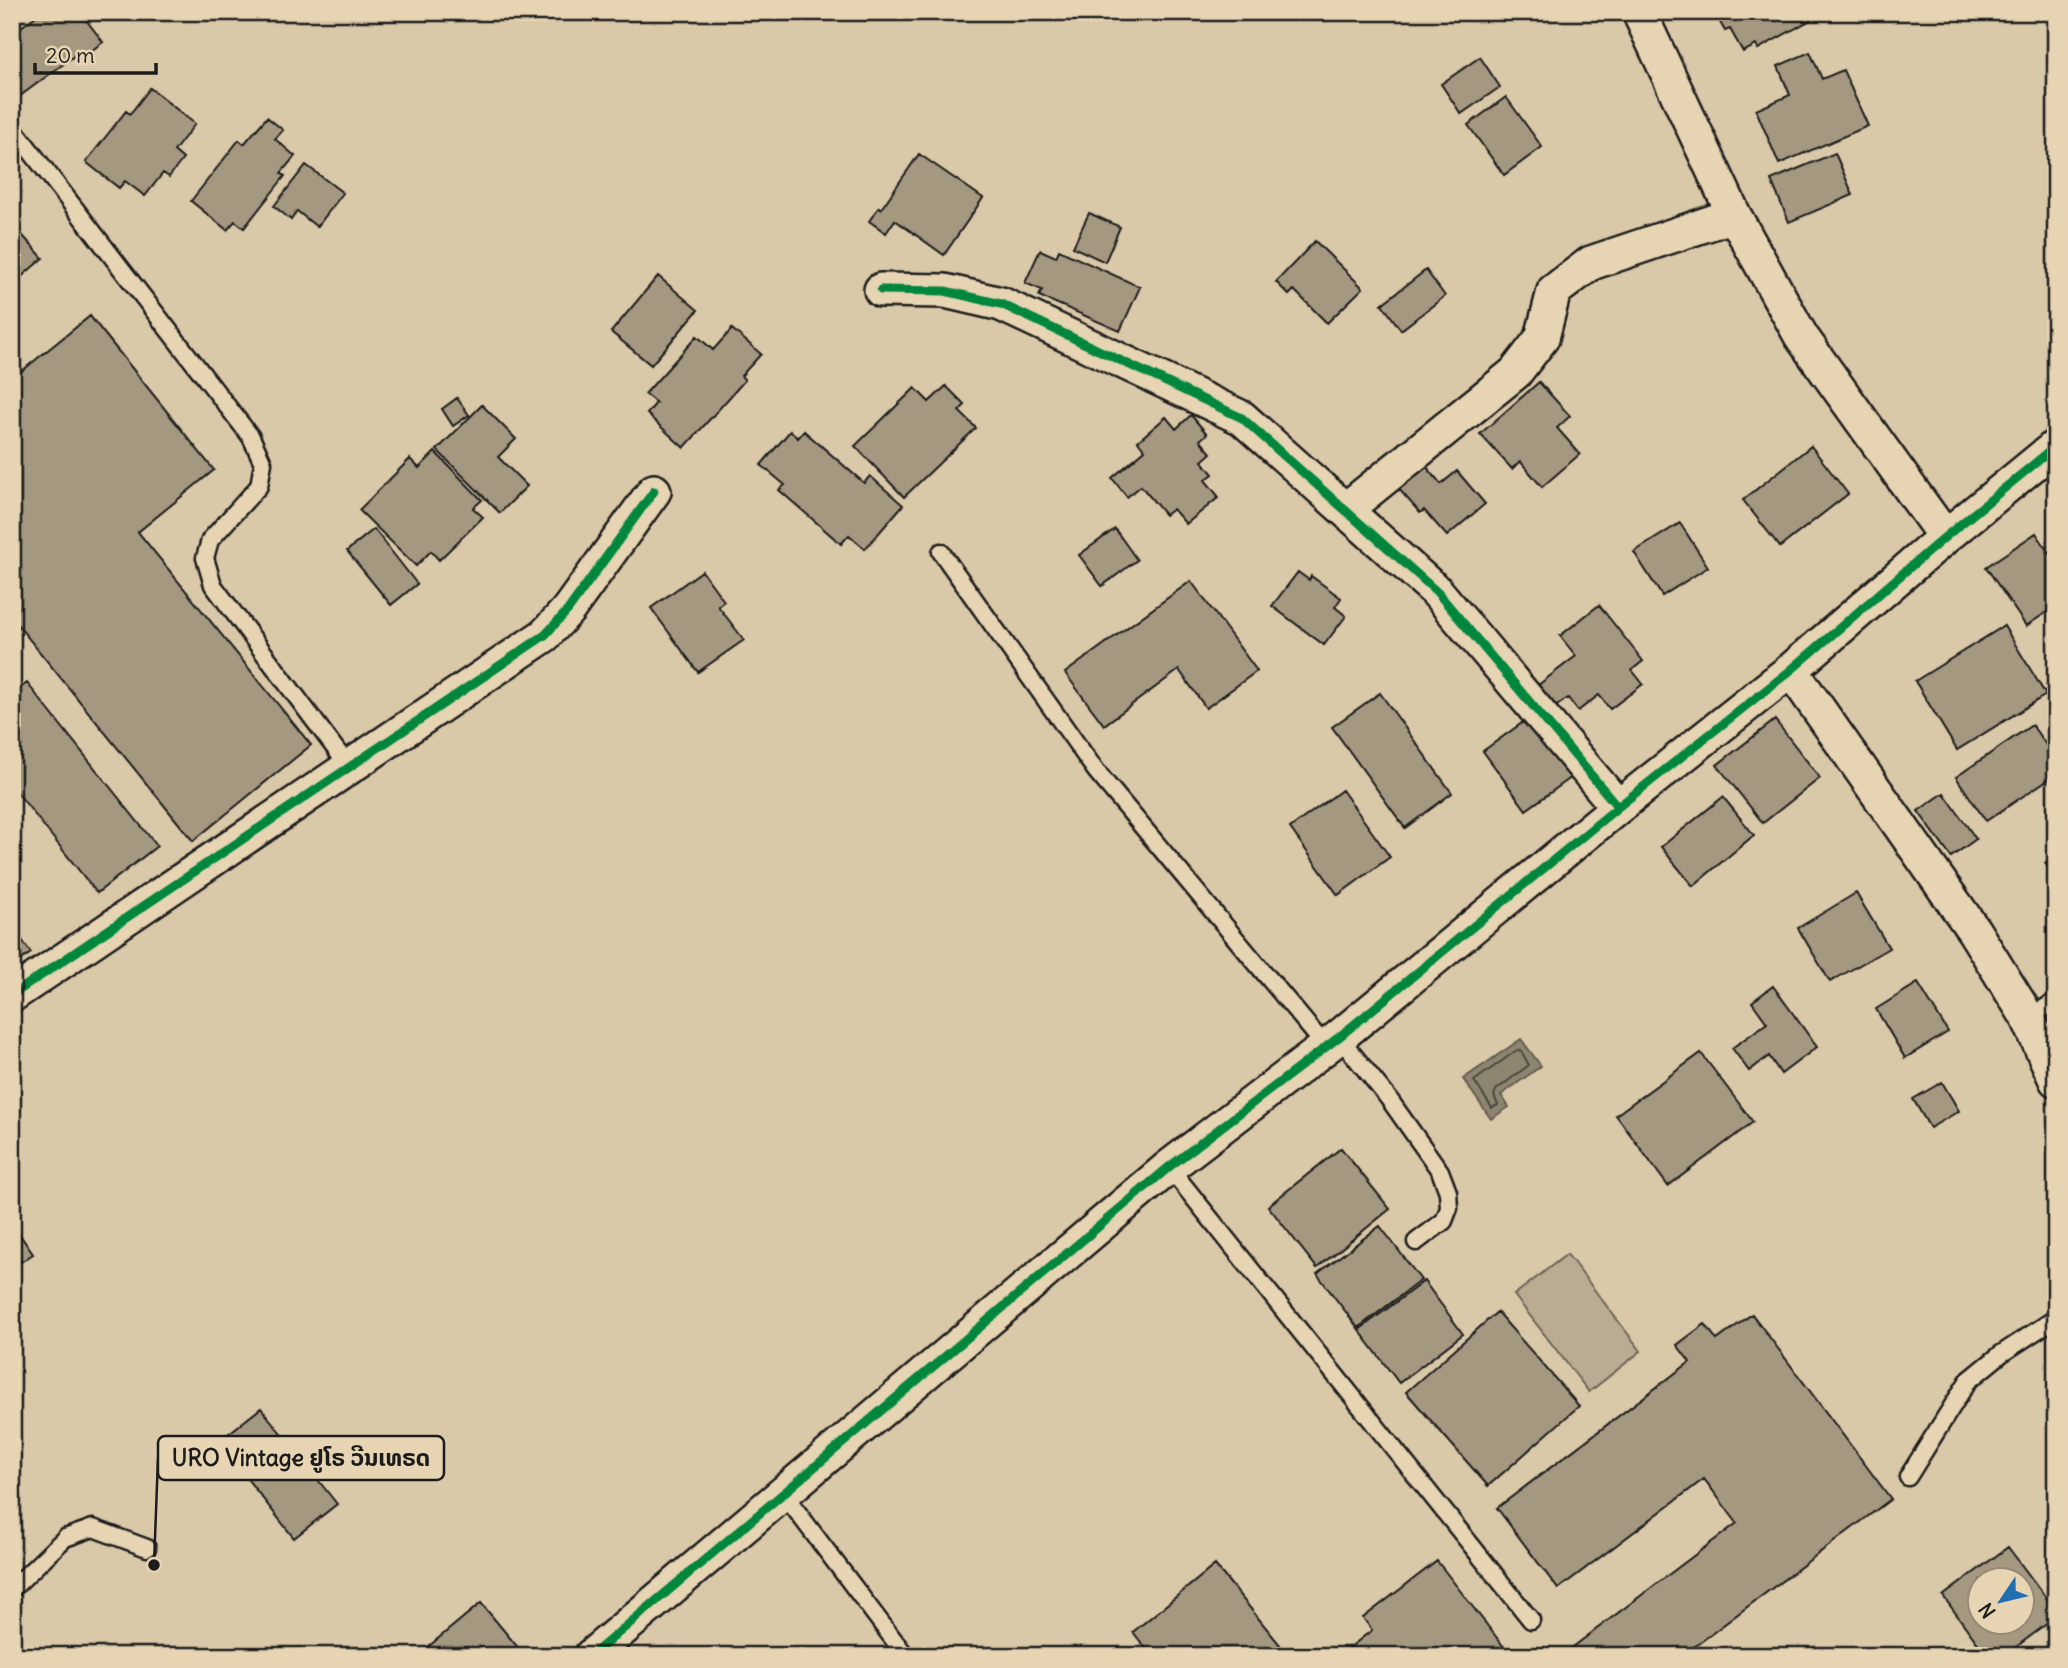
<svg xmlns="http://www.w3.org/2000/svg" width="2068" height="1668" font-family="Delius,'Noto Sans Lao',sans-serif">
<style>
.green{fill:#baac92;stroke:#6b6457;stroke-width:2}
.water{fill:#8e8571;stroke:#605b4f;stroke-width:2}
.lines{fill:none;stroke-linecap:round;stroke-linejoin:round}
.shore{stroke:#4a463e;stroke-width:2}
.building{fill:#a59881;stroke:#1c1c1c;stroke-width:2;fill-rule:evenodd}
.lane-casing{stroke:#1c1c1c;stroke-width:21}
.street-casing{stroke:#1c1c1c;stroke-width:38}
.lane{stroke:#e6d4b2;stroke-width:16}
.street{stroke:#e6d4b2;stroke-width:33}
.cycleway-casing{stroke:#e6d4b2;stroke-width:13}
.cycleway{stroke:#00873e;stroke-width:9}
.leader{fill:none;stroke:#1c1c1c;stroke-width:2.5}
.callout-dot{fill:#1c1c1c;stroke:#e6d4b2;stroke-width:2.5}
.callout{fill:#e6d4b2;stroke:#1c1c1c;stroke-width:2.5}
.callout-label{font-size:23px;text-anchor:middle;font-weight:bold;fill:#1c1c1c}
</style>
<rect width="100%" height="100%" fill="#dac9a9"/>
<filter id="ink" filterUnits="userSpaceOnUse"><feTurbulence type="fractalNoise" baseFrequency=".0143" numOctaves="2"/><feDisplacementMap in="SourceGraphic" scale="14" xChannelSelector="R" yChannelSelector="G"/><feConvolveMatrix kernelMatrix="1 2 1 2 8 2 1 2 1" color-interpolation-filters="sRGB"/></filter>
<g filter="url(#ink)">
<path class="green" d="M1567 1254 1641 1351 1589 1392 1514 1295Z"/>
<path class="water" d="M1521 1039 1541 1066 1501 1095 1509 1107 1491 1119 1463 1079Z"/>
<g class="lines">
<path class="shore" d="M1517 1050 1521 1051 1529 1065 1496 1090 1494 1096 1498 1105 1492 1108 1474 1081Z"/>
</g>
<path class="building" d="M41 12H80L103 42 84 56 81 51 12 102V34Z
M1714 12H1811L1814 18 1758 49 1756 45 1743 52 1730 29 1725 31Z
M1810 52 1822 79 1843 70 1868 126 1779 164 1756 110 1790 95 1778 66Z
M1480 57 1500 87 1461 114 1441 84Z
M150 88 195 124 174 151 183 159 169 177 163 173 145 196 125 181 119 188 86 162 126 111 130 114Z
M1506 97 1542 147 1504 175 1468 125Z
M267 117 283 130 275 139 295 156 281 173 285 176 244 228 235 221 227 230 191 201 239 140 244 144Z
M1835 153 1853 195 1789 222 1771 180Z
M919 154 983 198 944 255 895 220 886 233 869 221 879 207 881 209Z
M306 165 343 193 317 227 297 211 291 220 274 206Z
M1089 213 1120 227 1105 262 1073 247Z
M12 224 43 258 12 285Z
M1315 241 1363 288 1327 323 1294 290 1289 295 1276 282Z
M1040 250 1056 257 1059 250 1140 287 1120 331 1039 296 1042 290 1025 283Z
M1426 270 1445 296 1401 330 1382 304Z
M658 276 698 310 651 365 611 332Z
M90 316 214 470 138 532 311 745 193 841 12 618V379Z
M732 329 761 354 741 376 745 380 684 448 647 414 656 403 645 394 697 336 713 350Z
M1539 382 1570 416 1557 428 1580 454 1542 487 1520 461 1512 469 1480 434Z
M946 386 965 405 959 411 976 428 904 497 855 446 915 388 929 402Z
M457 398 469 415 453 426 442 409Z
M482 405 516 439 498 457 527 486 500 513 437 450Z
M1191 415 1207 434 1200 440 1211 453 1202 461 1213 474 1205 480 1219 497 1186 524 1173 509 1165 515 1141 486 1127 497 1112 478 1145 450 1138 441 1166 417 1176 429Z
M790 431 798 438 804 431 864 483 870 476 903 505 865 549 849 535 841 544 779 490 785 485 761 465Z
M1811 446 1848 494 1780 547 1743 500Z
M435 452 482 500 473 508 483 517 439 560 431 551 416 566 359 510 410 459 419 468Z
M1425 465 1441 484 1457 471 1485 504 1447 536 1424 510 1420 513 1398 488Z
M1680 523 1708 567 1662 596 1634 552Z
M374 529 417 584 391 605 347 551Z
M1115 529 1137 560 1102 586 1079 555Z
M2036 533 2056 563V606L2026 626 1986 567Z
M702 571 724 601 718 606 744 640 698 672 651 608Z
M1298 572 1309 580 1311 576 1341 598 1335 607 1346 616 1324 645 1272 606Z
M1191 581 1257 671 1206 708 1179 670 1104 725 1065 673Z
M1599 605 1643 661 1632 670 1643 684 1610 709 1599 695 1578 711 1568 698 1554 708 1537 686 1576 656 1560 636Z
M2004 626 2046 695 1957 750 1915 681Z
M27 683 157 846 97 893 12 786V694Z
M1380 693 1452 793 1405 828 1332 727Z
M1529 718 1572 777 1526 810 1483 751Z
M1775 720 1820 778 1763 823 1717 765Z
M2032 725 2056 759V774L1986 821 1956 777Z
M1342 790 1390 857 1338 895 1290 828Z
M1944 793 1976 839 1951 857 1918 811Z
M1723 797 1754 835 1693 886 1661 847Z
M2056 856V878L2045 863Z
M1856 893 1889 948 1830 982 1798 928Z
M12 926 31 953 12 966Z
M1918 983 1948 1032 1905 1058 1876 1009Z
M1773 986 1817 1047 1781 1074 1769 1056 1749 1071 1732 1048 1767 1023 1752 1002Z
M1701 1053 1753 1122 1668 1186 1616 1115Z
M1942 1082 1959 1111 1930 1128 1913 1099Z
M1341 1148 1390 1209 1317 1268 1268 1206Z
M12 1223 33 1254 12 1268Z
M1380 1226 1421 1280 1358 1328 1317 1274Z
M1424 1281 1463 1334 1399 1383 1359 1330Z
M1497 1312 1579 1406 1488 1486 1406 1392Z
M1752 1314 1891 1499 1682 1656H1561L1737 1523 1704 1479 1558 1589 1497 1508 1690 1362 1677 1345 1705 1324 1717 1340Z
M261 1408 337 1504 294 1538 218 1442Z
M2008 1547 2056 1611V1617L2004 1656H1987L1943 1596ZM1980 1580H2022V1622H1980Z
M1437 1561 1511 1656H1339L1372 1630 1363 1618Z
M1215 1565 1289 1656H1152L1133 1632Z
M481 1603 525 1656H417Z"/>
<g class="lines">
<defs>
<path id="lane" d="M16 132 251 437 263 463 259 486 210 540 205 558 213 585 349 767
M941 552 1096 771 1326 1047
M2028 1018 2056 1001
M1339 1037 1389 1099 1440 1171 1448 1192 1449 1208 1444 1221 1416 1242
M1169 1167 1531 1620
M1908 1477 1968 1381 2001 1354 2056 1318
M783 1493 906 1656
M12 1589 65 1538 93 1528 147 1548"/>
<path id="street" d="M1639 12 1734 215 1801 336 1945 537
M881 290 945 291 1001 304 1242 418 1437 592 1618 807
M1345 510 1515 373 1542 338 1554 291 1591 263 1734 215
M1791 670 1974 931 2028 1018 2056 1080
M12 995 545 635 568 610 654 491
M591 1656 1169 1167 1339 1037 1618 807 1791 670 1945 537 2056 446"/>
</defs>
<use href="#lane" class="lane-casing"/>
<use href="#street" class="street-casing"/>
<use href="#lane" class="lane"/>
<use href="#street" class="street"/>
<defs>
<path id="cycleway" d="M881 290 945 291 1001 304 1242 418 1437 592 1618 807
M12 995 545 635 568 610 654 491
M591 1656 1169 1167 1339 1037 1618 807 1791 670 1945 537 2056 446"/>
</defs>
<use href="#cycleway" class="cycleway-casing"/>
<use href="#cycleway" class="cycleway"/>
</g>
</g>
<path class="leader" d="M154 1565L158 1458"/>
<circle class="callout-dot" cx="154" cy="1565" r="7"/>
<rect class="callout" x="158" y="1436" width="286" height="44" rx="7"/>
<g class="callout-label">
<text x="301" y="1466">URO Vintage ຢູໂຣ ວີນເທຣດ</text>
</g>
<rect width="2068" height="1668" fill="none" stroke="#e6d4b2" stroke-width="42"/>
<rect x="21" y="21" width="2026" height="1626" fill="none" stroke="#1c1c1c" stroke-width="2.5" filter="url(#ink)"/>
<g transform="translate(2001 1601) rotate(235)"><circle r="33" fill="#e6d4b2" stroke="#958a76" stroke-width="2"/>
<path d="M0-5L12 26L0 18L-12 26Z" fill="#1f6fb2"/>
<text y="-10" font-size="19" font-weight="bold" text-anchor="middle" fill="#1c1c1c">N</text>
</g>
<path d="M35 63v10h121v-10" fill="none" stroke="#1c1c1c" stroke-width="3.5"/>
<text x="46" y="63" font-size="21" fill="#1c1c1c" stroke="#e6d4b2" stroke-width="5" paint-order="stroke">20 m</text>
</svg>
